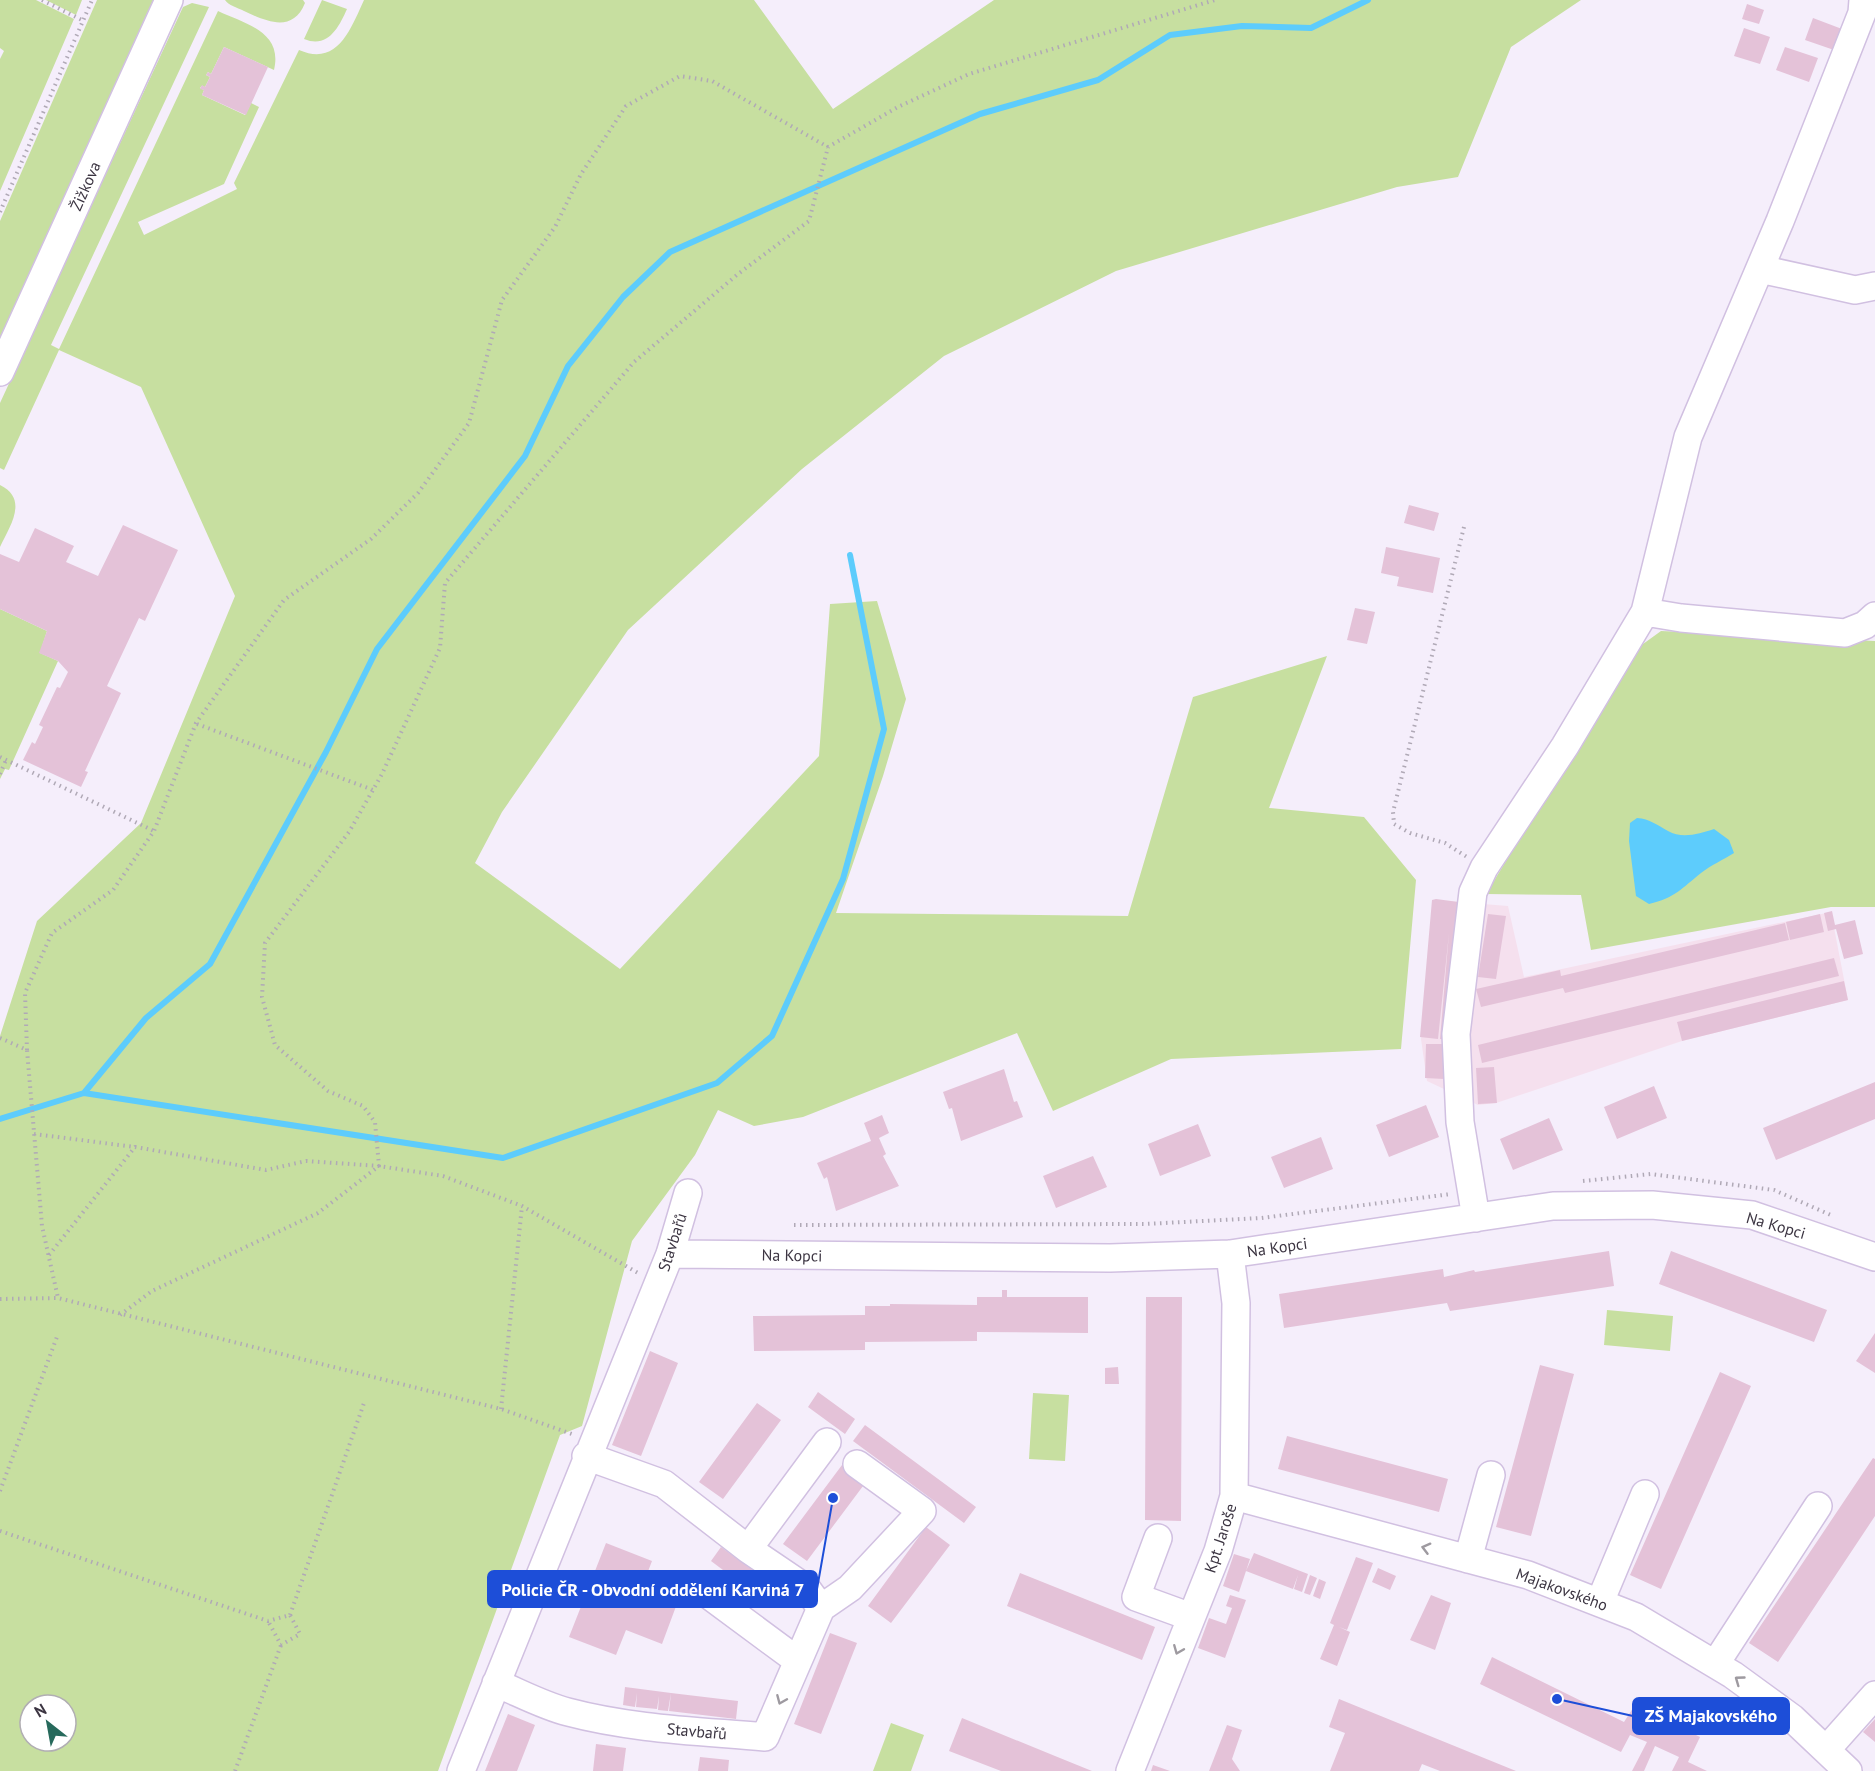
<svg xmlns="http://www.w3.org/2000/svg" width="1875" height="1771" font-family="'PT Sans',sans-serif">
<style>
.industrial{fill:#f5e0ee}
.green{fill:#c7dfa0;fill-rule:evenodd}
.water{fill:#5dccfc}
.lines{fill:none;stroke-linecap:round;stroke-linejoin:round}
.stream{stroke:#5dccfc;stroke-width:6}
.building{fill:#e4c2d8}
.minor-casing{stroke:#d1c0e1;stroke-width:30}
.path{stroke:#b0a9b6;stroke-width:4;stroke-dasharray:1.5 4.5;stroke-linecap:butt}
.minor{stroke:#fff;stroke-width:27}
.oneway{stroke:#9e9aa0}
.labels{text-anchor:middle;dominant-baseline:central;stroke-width:4.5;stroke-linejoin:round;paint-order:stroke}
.street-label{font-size:16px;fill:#3c3542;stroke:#fff}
.leader{fill:none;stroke:#1d4ed8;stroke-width:2}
.callout-dot{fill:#1d4ed8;stroke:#fff;stroke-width:2}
.callout{fill:#1d4ed8;stroke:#1d4ed8;stroke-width:2}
.callout-label{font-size:18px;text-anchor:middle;font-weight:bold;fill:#fff}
</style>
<rect width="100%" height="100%" fill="#f5eefb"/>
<path class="industrial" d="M1433 900 1508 906 1524 977 1831 912 1848 1000 1682 1041 1496 1103 1478 1105 1427 1081 1421 1039Z"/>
<path class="green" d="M0 0H36L74 19 0 191V59L4 51 0 48Z
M46 0H82L76 15Z
M97 0H154L0 338V221Z
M225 0H303L305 3C293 33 267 22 244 11 238 8 228 5 225 0Z
M322 0 347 9C339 27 328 49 304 39Z
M364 0H754L833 109 994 0H1581L1511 47 1458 177 1397 187 1116 271 944 356 802 469 628 630 502 812 475 863 620 969 819 756 830 604 877 601 906 699 883 776 836 913 1128 916 1193 697 1327 656 1269 808 1364 817 1416 880 1401 1049 1171 1059 1053 1111 1017 1033 803 1117 754 1126 718 1110 695 1155 632 1241 582 1426 560 1435 438 1771H0V1036L37 921 141 823 235 596 141 387 59 350 4 470 0 468V403L183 7 192 3 209 7 51 345 59 349 218 11C246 24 283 32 274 70L224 47 211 74 208 72 206 75 210 77 205 87 202 86 200 88 204 90 202 95 245 115 251 103 259 107 224 184 138 222 144 235 237 189 234 183 299 50C338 67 351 28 364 0ZM30 1705H66V1741H30Z
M0 485C29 499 10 526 0 547Z
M0 609 47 631 40 653 58 661 9 770 5 769 0 779Z
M1661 631 1875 641V907H1831L1591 950 1581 895 1486 894 1632 652Z
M1607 1310 1673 1316 1670 1351 1604 1345Z
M1033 1393 1069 1395 1065 1461 1029 1459Z
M891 1723 924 1735 911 1771H873Z"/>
<path class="water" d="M1637 818C1650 819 1657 825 1668 831 1682 839 1699 834 1714 829L1729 840 1734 853C1723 860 1711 865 1701 873 1682 888 1675 898 1649 904L1636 896 1629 841 1630 823Z"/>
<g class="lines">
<path class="stream" d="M84 1093 146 1018 210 964 326 752 377 649 525 456 568 366 623 297 670 252 980 114 1098 80 1170 35 1242 26 1311 28 1368 0
M0 1119 84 1093 503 1158 717 1083 772 1036 843 879 884 729 850 555"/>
</g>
<path class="building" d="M1747 4 1764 10 1759 24 1742 19Z
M1813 18 1842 29 1834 50 1805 40Z
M1744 28 1770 37 1760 64 1734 56Z
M224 47 268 67 246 115 202 95 204 90 200 89 202 85 205 87 210 77 206 75 208 72 211 74Z
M1785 47 1818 58 1809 82 1776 70Z
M1409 505 1439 513 1434 531 1404 523Z
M123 525 178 550 145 621 139 618 107 686 121 693 85 771 88 772 81 787 23 760 32 742 35 744 43 727 39 725 57 687 60 688 68 672 58 661 39 653 47 631 0 609V554L19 562 35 528 74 546 66 562 98 576Z
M1386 547 1440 558 1433 593 1397 586 1399 577 1381 573Z
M1355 608 1375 612 1367 644 1347 640Z
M1436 899 1466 903 1453 1040 1440 1039 1449 933 1438 1039 1420 1037 1432 900Z
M1832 911 1835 925 1855 920 1863 954 1844 959 1836 929 1828 931 1824 913Z
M1488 914 1506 916 1496 979 1478 977Z
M1820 914 1824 932 1790 940 1786 922Z
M1785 923 1789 940 1565 993 1563 988 1481 1007 1476 989 1560 970 1561 976Z
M1834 958 1839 976 1482 1063 1478 1045Z
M1844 981 1848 1000 1682 1041 1677 1022Z
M1426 1044H1444V1079L1425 1078Z
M1494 1067 1497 1103 1478 1104 1476 1068Z
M1004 1069 1014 1102 1017 1101 1023 1117 961 1141 952 1108 949 1109 943 1092Z
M1875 1082V1119L1776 1160 1763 1128Z
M1654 1086 1667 1118 1617 1139 1604 1107Z
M1426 1105 1439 1137 1389 1157 1376 1125Z
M882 1115 889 1133 879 1138 886 1154 883 1156 899 1186 836 1211 827 1177 824 1179 817 1163 871 1141 864 1123Z
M1549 1118 1563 1150 1513 1170 1500 1139Z
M1198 1124 1211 1156 1160 1176 1148 1144Z
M1321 1137 1333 1169 1284 1188 1271 1157Z
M1093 1156 1107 1187 1056 1208 1043 1176Z
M1609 1251 1614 1286 1450 1311 1447 1303 1284 1328 1279 1294 1443 1269 1444 1277 1474 1270 1475 1272Z
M1671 1251 1827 1310 1814 1342 1659 1284Z
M1002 1290H1007V1297H1088V1333L977 1332V1341L865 1342V1350L754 1351 753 1316 865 1315V1306H890V1304L977 1305V1297H1002Z
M1146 1297H1182L1181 1521 1145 1520Z
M1875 1333V1373L1856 1361Z
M650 1351 678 1363 641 1456 612 1445Z
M1540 1365 1574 1374 1531 1536 1496 1527Z
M1118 1367 1119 1384H1105V1368Z
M1720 1372 1751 1386 1661 1589 1630 1575Z
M818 1392 855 1419 845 1434 808 1407Z
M757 1403 781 1420 723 1499 699 1482Z
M865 1425 976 1507 964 1523 853 1441Z
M1287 1436 1448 1479 1439 1512 1278 1469Z
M1873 1458 1875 1459V1516L1778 1662 1749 1643Z
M842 1465 866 1482 807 1561 783 1544Z
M926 1527 950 1545 891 1623 868 1606Z
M606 1543 652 1561 642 1587 678 1601 662 1644 626 1630 616 1655 569 1637Z
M721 1547 769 1582 759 1597 711 1561Z
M1254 1553 1308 1574 1302 1592 1294 1589 1298 1575 1293 1589 1246 1571Z
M1234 1554 1250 1559 1239 1592 1223 1586Z
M1356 1557 1373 1563 1347 1630 1339 1627 1350 1632 1337 1666 1320 1659 1334 1625 1330 1623Z
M1378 1568 1396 1576 1390 1590 1372 1582Z
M1020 1573 1155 1627 1142 1660 1007 1606Z
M1310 1575 1317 1578 1310 1595 1304 1593Z
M1319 1579 1326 1582 1320 1599 1313 1596Z
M1230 1595 1246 1600 1225 1658 1198 1648 1209 1618 1226 1624 1232 1608 1226 1606Z
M1431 1595 1451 1603 1435 1650 1410 1640Z
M830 1633 857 1643 821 1734 794 1724Z
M1492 1657 1624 1722 1635 1705 1700 1737 1688 1762 1707 1771H1672L1679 1757 1655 1746 1644 1771H1632L1647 1742 1630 1735 1621 1752 1480 1684Z
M625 1687 671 1693 668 1711 658 1710 659 1696 657 1709 636 1707 637 1693 635 1707 623 1705Z
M671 1693 738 1701 736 1719 669 1711Z
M1339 1699 1516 1771H1440L1422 1764 1419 1771H1330L1345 1733 1329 1727Z
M508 1714 535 1725 517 1771H485Z
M962 1718 1055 1756 1092 1771H1001L949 1751Z
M1875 1719V1742L1863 1732Z
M1227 1725 1242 1730 1232 1759 1240 1771H1209Z
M596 1744 626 1748 623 1771H593Z
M700 1757 729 1760 728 1771H698Z
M1153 1765 1170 1771H1151Z"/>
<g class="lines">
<defs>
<path id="minor" d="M1760 269 1855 290 1875 286
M0 372 169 0
M1645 612 1688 437 1780 221 1862 13 1863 0
M1476 1218 1460 1122 1456 1034 1473 892 1484 868 1565 746 1645 612 1681 618 1845 633 1865 625 1875 616
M670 1254 1110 1258 1230 1254 1553 1206 1652 1205 1752 1215 1875 1257
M586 1456 664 1484 748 1549 807 1589 821 1608
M1234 1496 1528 1575 1636 1617 1733 1675 1792 1718 1848 1771
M1158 1538 1136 1597 1191 1617
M748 1549 827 1442
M1468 1559 1491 1475
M710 1596 798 1661
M1600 1602 1645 1494
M1716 1663 1818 1506
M496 1683C520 1693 544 1706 568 1712 632 1729 699 1731 765 1737L821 1608 850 1588 922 1511 857 1464
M1826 1750 1875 1695
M461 1771 670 1254 688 1193
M1130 1771 1218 1551 1234 1496 1236 1303 1230 1254"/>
</defs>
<use href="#minor" class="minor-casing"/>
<path class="path" d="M42 0 84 21
M0 212 92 0
M1464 527 1393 812 1394 824 1410 833 1445 843 1467 857
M197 724 373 790
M0 757 154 831
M0 774 6 760
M0 1038 27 1050 42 1226 58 1298
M27 1050 25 993 52 933 113 890 154 831 196 723 284 600 371 539 418 493 469 423 502 300 555 227 581 174 626 106 680 76 712 81 828 147
M34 1134 135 1147
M1583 1181 1651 1174 1774 1190 1833 1216
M794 1225 1145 1224 1261 1218 1451 1194
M49 1255 135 1147 266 1170 306 1161 379 1166 443 1176 522 1206 638 1273
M0 1299 58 1298 501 1409 572 1434
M120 1315 152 1291 318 1213 379 1166 375 1122 363 1106 328 1091 275 1045 262 997 265 943 349 832 382 774 440 648 445 583 634 362 738 274 809 221 828 147 898 107 969 74 1215 0
M501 1409 522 1206
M0 1491 58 1334
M0 1531 268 1621 290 1615 300 1634 281 1645 268 1621
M290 1615 364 1403
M235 1771 281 1645"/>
<use href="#minor" class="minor"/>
</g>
<defs><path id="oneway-chevron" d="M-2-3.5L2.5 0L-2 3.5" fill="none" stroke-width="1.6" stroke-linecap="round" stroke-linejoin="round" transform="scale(1.5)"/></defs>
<g class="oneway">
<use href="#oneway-chevron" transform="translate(1426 1548) rotate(-165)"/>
<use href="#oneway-chevron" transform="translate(1178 1650) rotate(112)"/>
<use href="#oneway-chevron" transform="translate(1739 1680) rotate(-144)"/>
<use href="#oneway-chevron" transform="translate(781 1700) rotate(113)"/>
</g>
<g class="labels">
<g class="street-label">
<text transform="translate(85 186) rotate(-66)">Žižkova</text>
<text transform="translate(1776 1225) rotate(16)">Na Kopci</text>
<text transform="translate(672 1242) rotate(-72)">Stavbařů</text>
<text transform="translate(1277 1247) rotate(-8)">Na Kopci</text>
<text transform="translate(792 1255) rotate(1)">Na Kopci</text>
<text transform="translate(1220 1538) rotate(-72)">Kpt. Jaroše</text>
<text transform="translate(1562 1589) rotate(20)">Majakovského</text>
<text transform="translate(697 1731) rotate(5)">Stavbařů</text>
</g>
</g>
<path class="leader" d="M833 1498L817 1589M1557 1699L1633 1716"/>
<g class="callout-dot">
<circle cx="833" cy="1498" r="6"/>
<circle cx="1557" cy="1699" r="6"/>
</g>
<g class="callout">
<rect x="488" y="1571" width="329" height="36" rx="6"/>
<rect x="1633" y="1698" width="156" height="36" rx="6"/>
</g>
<g class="callout-label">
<text x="653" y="1596">Policie ČR - Obvodní oddělení Karviná 7</text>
<text x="1711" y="1722">ZŠ Majakovského</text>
</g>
<g transform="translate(48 1723) rotate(329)"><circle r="28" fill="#ffffff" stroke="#b1aeb3" stroke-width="1.5"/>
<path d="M0-4.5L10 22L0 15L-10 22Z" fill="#276a5c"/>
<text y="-9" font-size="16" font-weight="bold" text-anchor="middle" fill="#3c3542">N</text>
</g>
</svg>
